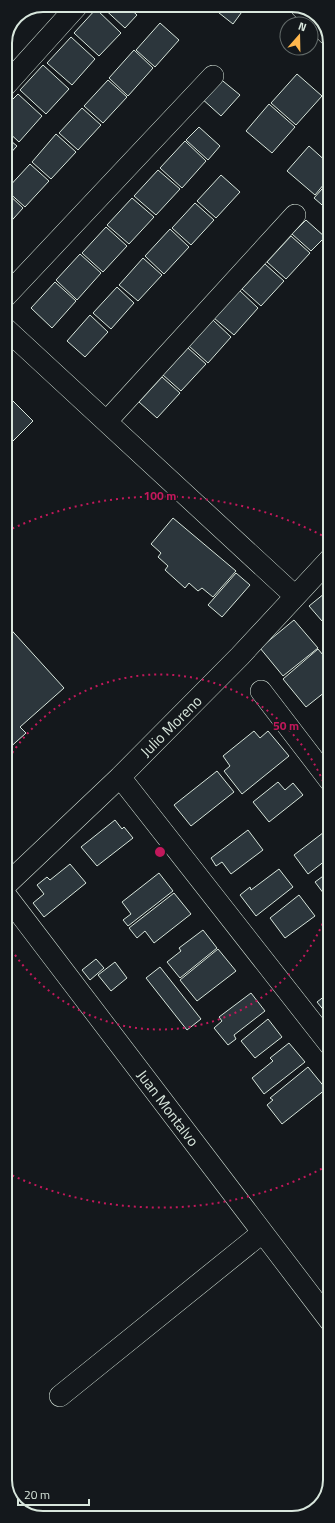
<svg xmlns="http://www.w3.org/2000/svg" width="335" height="1523" font-family="'Titillium Web',sans-serif">
<style>
.building{fill:#2c363c;stroke:#d8e6dc}
.lines{fill:none;stroke-linecap:round;stroke-linejoin:round}
.street-casing{stroke:#d8e6dc;stroke-width:22}
.street{stroke:#14181c;stroke-width:21}
.ring{fill:none;stroke:#c2185b;stroke-width:2;stroke-dasharray:2 4}
.labels{text-anchor:middle;dominant-baseline:central;stroke-width:3;stroke-linejoin:round;paint-order:stroke}
.street-label{font-size:15px;fill:#d8e6dc;stroke:#14181c}
.rim{fill:none;stroke:#d8e6dc;stroke-width:2}
.centre{fill:#c2185b;stroke:#14181c;stroke-width:2}
.ring-label{font-size:12px;text-anchor:middle;font-weight:bold;fill:#c2185b;stroke:#14181c;stroke-width:3;stroke-linejoin:round;paint-order:stroke}
</style>
<rect width="100%" height="100%" fill="#14181c"/>
<path class="building" d="M100 5H126L137 15 125 28Z
M209 5H247L233 24Z
M96 9 121 33 99 56 74 33Z
M160 23 179 40 155 67 136 50Z
M71 37 95 59 72 85 47 63Z
M134 50 153 68 128 96 109 78Z
M43 65 69 89 46 114 20 90Z
M297 74 322 96 296 125 271 103Z
M218 77 240 95 221 116 200 97Z
M108 80 127 97 103 123 84 106Z
M18 94 42 116 19 142 5 129V107Z
M269 104 295 127 272 153 246 131Z
M82 108 101 125 78 150 59 133Z
M199 127 220 146 208 160 186 140Z
M56 134 76 152 51 179 32 162Z
M5 136 17 146 5 159Z
M185 141 206 161 182 188 160 168Z
M309 146 329 164V178L315 195 287 171Z
M30 164 49 181 25 207 6 190Z
M158 170 180 189 156 215 134 196Z
M221 175 240 192 216 218 197 201Z
M329 181V211L314 198Z
M5 191 23 208 5 228Z
M132 198 154 217 129 244 107 225Z
M195 203 214 220 191 245 172 228Z
M306 220 325 237 311 251 292 234Z
M106 227 127 246 103 272 82 253Z
M170 229 189 247 164 274 145 256Z
M291 236 310 253 286 279 267 262Z
M80 254 101 273 77 300 56 280Z
M143 258 162 275 138 301 119 285Z
M265 264 284 281 261 306 242 289Z
M55 282 76 301 52 328 31 308Z
M117 287 134 303 111 329 93 313Z
M239 290 258 308 234 335 214 318Z
M90 315 108 332 85 357 67 341Z
M213 320 231 337 208 363 189 346Z
M188 348 206 364 181 391 163 375Z
M162 377 180 393 157 418 139 402Z
M5 393 33 421 5 449Z
M173 518 236 571 213 597 202 588 198 591 189 583 185 588 165 570 168 566 158 557 161 553 151 544Z
M236 573 250 585 222 617 208 605Z
M330 589V615L322 621 309 606Z
M294 620 318 648 283 676 260 648Z
M5 623 64 688 20 727 26 733 6 751Z
M318 649 323 655 330 650V688L306 707 283 679Z
M254 731 260 738 268 731 289 756 242 794 224 771 230 766 223 756Z
M217 771 234 792 191 826 174 805Z
M278 782 285 790 293 783 303 795 269 822 253 802Z
M115 820 122 829 124 827 133 838 97 866 81 847Z
M328 829 330 857 308 874 294 855Z
M248 830 263 850 231 874 222 862 216 866 211 858Z
M70 864 86 883 44 917 33 903 44 894 37 885 47 877 50 880Z
M279 869 293 887 256 916 240 895 250 887 251 890Z
M330 871V902L315 882Z
M159 873 173 891 128 926 123 920 131 914 122 902Z
M174 893 191 914 154 943 145 931 137 938 129 928Z
M299 895 315 916 285 938 270 918Z
M203 930 217 948 180 978 167 962 181 951 179 948Z
M218 949 236 971 197 1001 180 980Z
M96 959 104 968 90 980 82 970Z
M115 962 127 978 111 991 98 975Z
M160 967 201 1019 187 1030 146 978Z
M330 992V1018L317 1002Z
M251 993 265 1011 234 1035 236 1039 228 1045 214 1028 222 1021 219 1017Z
M268 1019 282 1037 255 1058 241 1041Z
M289 1043 305 1062 264 1094 252 1078 273 1061 270 1058Z
M308 1067 326 1089 282 1124 267 1105 273 1100 270 1098Z"/>
<g class="lines">
<defs>
<path id="street" d="M301 7 328 34
M5 86 78 5
M5 297 213 76
M5 328 295 596
M107 421 295 215
M261 691 330 781
M120 777 330 1045
M5 886 120 777 240 656 330 559
M5 894 330 1321
M60 1396 262 1233"/>
</defs>
<use href="#street" class="street-casing"/>
<use href="#street" class="street"/>
</g>
<g class="ring">
<path d="M329 907A178 178 0 0 1 6 941M6 763A178 178 0 0 1 329 797"/>
<path d="M327 1166A356 356 0 0 1 7 1173M7 531A356 356 0 0 1 327 538"/>
</g>
<g class="labels">
<g class="street-label">
<text transform="translate(171 726) rotate(-45)">Julio Moreno</text>
<text transform="translate(168 1108) rotate(53)">Juan Montalvo</text>
</g>
</g>
<path d="M0 0H335V1523H0ZM43 12H292A31 31 0 0 1 323 43V1480A31 31 0 0 1 292 1511H43A31 31 0 0 1 12 1480V43A31 31 0 0 1 43 12Z" fill="#14181c" fill-rule="evenodd"/>
<path class="rim" d="M43 12H292A31 31 0 0 1 323 43V1480A31 31 0 0 1 292 1511H43A31 31 0 0 1 12 1480V43A31 31 0 0 1 43 12Z"/>
<circle cx="160" cy="852" r="6" class="centre"/>
<g class="ring-label">
<text x="160" y="500">100 m</text>
<text x="286" y="730">50 m</text>
</g>
<g transform="translate(299 36) rotate(20)"><circle r="19" fill="#14181c" stroke="#626a69"/>
<path d="M0-3L7 15L0 10L-7 15Z" fill="#ffb74d"/>
<text y="-6" font-size="11" font-weight="bold" text-anchor="middle" fill="#d8e6dc">N</text>
</g>
<path d="M18 1499v6h71v-6" fill="none" stroke="#d8e6dc" stroke-width="2"/>
<text x="24" y="1499" font-size="12" fill="#d8e6dc" stroke="#14181c" stroke-width="3" paint-order="stroke">20 m</text>
</svg>
